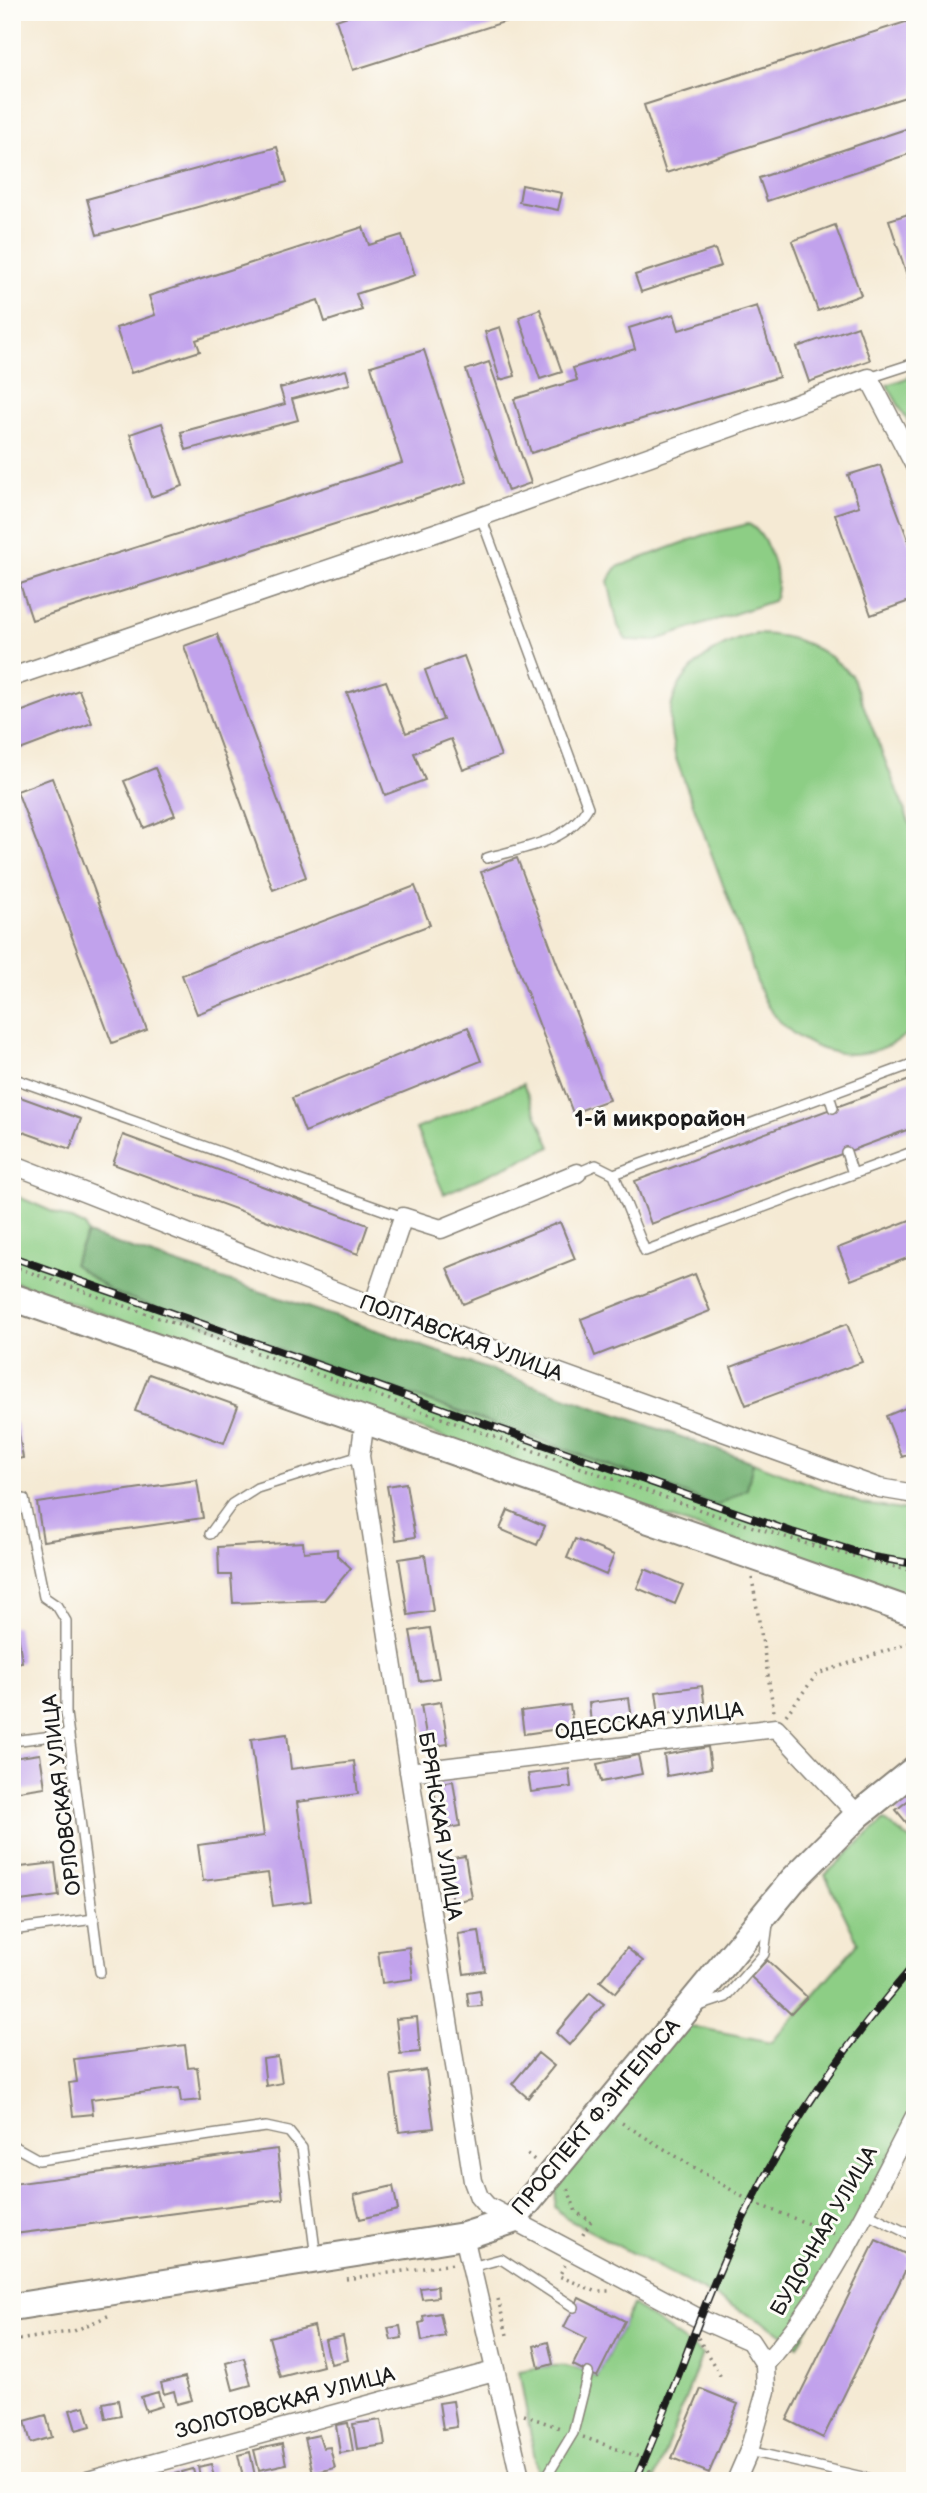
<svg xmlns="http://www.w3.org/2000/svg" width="927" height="2493" font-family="'Balsamiq Sans',sans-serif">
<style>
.green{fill:#8dce85;stroke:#547550;stroke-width:2}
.forest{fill:#72b172;stroke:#476647;stroke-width:2}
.building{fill:#c1a2ec}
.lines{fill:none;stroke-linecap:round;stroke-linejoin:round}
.lane-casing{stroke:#888378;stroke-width:12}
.street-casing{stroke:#888378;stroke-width:21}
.secondary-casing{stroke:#888378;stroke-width:30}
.path{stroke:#888378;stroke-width:3.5;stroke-dasharray:2 5;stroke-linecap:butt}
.lane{stroke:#fff;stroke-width:9}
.street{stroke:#fff;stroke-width:18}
.secondary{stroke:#fff;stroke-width:26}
.rail-casing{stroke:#1c1c1c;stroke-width:8}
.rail{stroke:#fdfcf7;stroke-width:5;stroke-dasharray:16;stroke-linecap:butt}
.labels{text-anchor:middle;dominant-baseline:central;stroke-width:6;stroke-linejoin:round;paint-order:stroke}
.street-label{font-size:21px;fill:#1c1c1c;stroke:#fdfcf7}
.neighbourhood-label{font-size:23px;font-weight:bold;fill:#1c1c1c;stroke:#fdfcf7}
</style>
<rect width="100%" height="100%" fill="#fdfcf7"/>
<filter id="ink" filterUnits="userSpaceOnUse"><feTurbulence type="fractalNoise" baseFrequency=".0143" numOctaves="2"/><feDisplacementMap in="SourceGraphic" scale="14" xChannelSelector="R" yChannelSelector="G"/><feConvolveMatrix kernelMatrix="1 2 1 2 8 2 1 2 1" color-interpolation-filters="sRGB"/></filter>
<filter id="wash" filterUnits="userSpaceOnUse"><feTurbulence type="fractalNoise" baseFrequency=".00686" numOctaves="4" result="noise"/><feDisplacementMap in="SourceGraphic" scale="28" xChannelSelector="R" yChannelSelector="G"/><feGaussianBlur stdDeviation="1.57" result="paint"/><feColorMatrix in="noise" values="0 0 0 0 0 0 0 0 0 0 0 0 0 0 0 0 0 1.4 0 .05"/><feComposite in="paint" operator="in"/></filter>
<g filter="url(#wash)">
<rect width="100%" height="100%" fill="#f5ead4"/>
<path class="green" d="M915 375V434L887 385Z
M748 524C767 531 785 584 773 601L654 641 626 640 618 626 608 581 617 567 704 535Z
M757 634C795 634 825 648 852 676L915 837V1027C871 1070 807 1059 771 1011 757 992 752 963 744 941 721 880 698 818 675 756 674 745 670 733 670 723 669 674 715 643 757 634Z
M523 1084 551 1147 444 1194 416 1129Z
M12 1194 85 1226 87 1234 73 1264 112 1292 549 1443 642 1479 747 1489 753 1462 863 1504 915 1512V1605L321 1394 12 1281Z
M884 1820 915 1843V2126L856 2243 798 2346 772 2327 567 2219 555 2207 556 2190 631 2087 685 2025 772 2042 858 1943 825 1875Z
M633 2305 702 2354 654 2481H539L519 2371C553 2365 565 2361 597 2377Z"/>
<path class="forest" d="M87 1234 382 1332 753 1462 747 1489 717 1506 549 1443 112 1292 73 1264Z"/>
<g id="blocks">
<path class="building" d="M359 12H531L532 13 353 70 336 20Z
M915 19V94L666 173 644 105Z
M915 126V152L767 201 759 178Z
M277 147 287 182 97 235 87 199Z
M522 185 562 193 558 210 519 202Z
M915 212V297H914L889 220Z
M835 225 861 295 818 311 792 241Z
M363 227 369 245 402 235 415 275 356 294 362 310 325 322 318 300 196 340 200 351 131 373 116 328 155 315 149 296Z
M715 249 721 266 641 292 635 275Z
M757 306 779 377 531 453 514 399 577 380 573 368 635 349 629 328 674 314 679 330Z
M540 309 562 372 540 379 519 317Z
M858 326 870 360 809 382 797 347Z
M500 327 515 376 500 380 485 332Z
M424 350 467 482 32 620 20 584 402 463 371 366Z
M489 362 531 483 508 491 466 370Z
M346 370 350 384 292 399 298 420 186 450 181 432 285 404 280 388Z
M162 423 183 486 151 497 130 434Z
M880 465 915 558V599L871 615 835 514 859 506 848 475Z
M217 634 306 877 273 890 184 646Z
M464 656 501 756 463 770 451 739 414 753 425 780 385 795 347 693 386 681 406 733 443 720 425 670Z
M79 690 92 723 12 753V715Z
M155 768 175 815 144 828 124 781Z
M52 778 147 1030 112 1043 17 791Z
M517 858 609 1100 573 1113 481 872Z
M415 886 430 925 197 1014 182 975Z
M468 1027 481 1061 305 1132 292 1098Z
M915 1078V1127L651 1224 635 1181Z
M12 1094 81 1119 70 1149 12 1128Z
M123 1135 368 1225 358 1254 113 1164Z
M915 1218V1255L851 1280 838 1248Z
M560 1222 575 1259 463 1304 447 1268Z
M695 1274 710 1311 595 1356 581 1319Z
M847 1324 862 1362 746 1405 731 1367Z
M149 1374 238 1406 224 1443 135 1411Z
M915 1404V1452L902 1457 886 1416Z
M12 1423H17L23 1458 12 1460Z
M197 1480 203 1518 43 1541 37 1503Z
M406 1483 415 1537 396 1540 387 1486Z
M508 1510 545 1526 537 1545 500 1529Z
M575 1539 614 1555 606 1575 567 1558Z
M303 1542 304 1552 337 1549V1555L351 1568 324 1600 233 1603 231 1575H219L218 1547Z
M425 1555 433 1611 408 1615 399 1559Z
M645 1569 683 1585 675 1604 637 1588Z
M17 1626 22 1662 12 1664V1627Z
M430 1628 439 1678 419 1681 410 1631Z
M702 1686 705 1708 659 1714 656 1692Z
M629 1698 632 1719 591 1724 589 1703Z
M441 1702 448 1744 428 1747 421 1705Z
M570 1705 573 1727 524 1734 521 1711Z
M287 1734 291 1769 354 1761 358 1794 297 1802 311 1901 273 1906 268 1873 203 1881 198 1845 264 1836 251 1739Z
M708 1747 711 1768 667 1776 664 1755Z
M40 1754 45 1787 12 1792V1758Z
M638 1755 642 1774 601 1782 597 1764Z
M569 1769 571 1787 531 1792 528 1774Z
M453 1781 460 1826 441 1829 433 1784Z
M915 1795V1833L896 1810Z
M465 1856 472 1898 453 1902 446 1859Z
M55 1863 59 1896 12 1902V1868Z
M479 1931 485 1971 464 1974 458 1934Z
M409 1947 413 1979 382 1983 378 1951Z
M627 1948 643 1961 615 1993 600 1981Z
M767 1960 807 1997 791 2014 751 1977Z
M480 1991 482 2006 469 2007 467 1993Z
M590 1993 604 2004 569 2045 556 2033Z
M417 2017 420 2052 400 2054 396 2019Z
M185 2045 188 2068 197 2067 201 2100 181 2102 179 2088 91 2099 93 2114 73 2116 69 2083 77 2082 74 2059Z
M538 2053 554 2066 528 2098 512 2084Z
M278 2057 282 2083 266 2086 263 2059Z
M426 2070 434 2128 399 2132 391 2075Z
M277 2149 283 2199 14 2234 12 2184Z
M393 2186 398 2210 360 2219 354 2195Z
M876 2240 912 2257 823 2438 787 2420Z
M437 2286 438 2297 422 2299 420 2288Z
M579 2298 625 2321 597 2377 573 2365 586 2338 564 2327Z
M440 2313 445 2336 422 2341 419 2323 424 2322 423 2316Z
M314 2326 323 2366 280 2377 269 2337Z
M400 2326 402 2338 391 2340 388 2328Z
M343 2336 348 2360 331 2364 325 2340Z
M548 2342 553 2364 539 2368 534 2346Z
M244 2358 251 2385 233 2390 226 2363Z
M185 2377 192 2400 177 2404 174 2391 164 2394 161 2383Z
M701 2389 738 2404 709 2473 672 2458Z
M158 2392 162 2406 146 2411 141 2397Z
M118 2400 121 2416 106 2419 103 2403Z
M453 2401 457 2427 443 2429 439 2403Z
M85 2406 91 2426 76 2430 70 2410Z
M46 2415 52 2437 31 2443 25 2421Z
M381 2420 385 2445 357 2449 353 2424Z
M348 2423 353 2451 340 2453 336 2425Z
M319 2435 323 2448 330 2447 335 2468 313 2473 305 2438Z
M282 2444 286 2464 259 2470 254 2450Z
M250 2452 256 2481H244L238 2455Z
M211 2464 215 2481H201L198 2467Z
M193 2469 196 2481H185L182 2472Z
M179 2473 181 2481H152V2480Z"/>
</g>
</g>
<g filter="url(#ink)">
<use href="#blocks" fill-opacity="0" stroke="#888378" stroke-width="2"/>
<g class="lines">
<defs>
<path id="lane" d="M869 378 915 363
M481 517 588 807C567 843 525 847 487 858
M12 1078 403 1217
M829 1095 833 1108
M846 1152 853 1174
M577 1173 596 1165 614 1174 645 1251 915 1151
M614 1174 915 1063
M24 1499 44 1597 57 1606 66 1621V1713L100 1972
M210 1534 232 1504 257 1488 360 1456
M12 1741 69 1734
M12 1930 94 1919
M699 2006 726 1997 764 1954 768 1924
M12 2145 39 2160 266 2127 289 2132 302 2148 316 2258
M865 2212 915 2237
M471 2267 501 2259 574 2307
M749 2451 880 2481
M544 2481 573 2433 588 2373"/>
<path id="street" d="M12 677 435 533 869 378 915 466
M12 1164 373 1306 879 1488 915 1494
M373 1306 403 1217 441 1229 577 1173
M365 1420 360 1456 473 2181 479 2197 487 2206 700 2319 750 2341 765 2364 766 2391 749 2451 736 2481
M409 1772 776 1728 858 1815
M464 2236 521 2481
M765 2364C830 2293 871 2200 915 2116
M88 2481 494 2371"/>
<path id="secondary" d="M12 1297 915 1613
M12 2307 464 2236 513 2220 793 1880 858 1815 915 1769"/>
</defs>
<use href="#lane" class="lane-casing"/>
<use href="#street" class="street-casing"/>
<use href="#secondary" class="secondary-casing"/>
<path class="path" d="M12 1266 709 1513 814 1546 915 1572
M752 1578 774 1712
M786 1715 817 1674 915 1641
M622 2123 751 2202 835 2234
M527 2154 536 2161
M568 2189 576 2212 591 2221 581 2238
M565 2265 559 2276 595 2291H610
M346 2279 453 2264
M498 2299 508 2339
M698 2338 722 2379
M12 2341 74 2331 110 2315
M524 2415 563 2429
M583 2437 645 2459 652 2476 659 2481"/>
<use href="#lane" class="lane"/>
<use href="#street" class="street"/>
<use href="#secondary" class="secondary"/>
<defs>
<path id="rail" d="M12 1257 792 1532 873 1557 915 1564
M635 2481C677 2389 705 2291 752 2201 796 2114 852 2037 915 1964"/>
</defs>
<use href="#rail" class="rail-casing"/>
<use href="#rail" class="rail"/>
</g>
</g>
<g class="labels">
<g class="street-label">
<text transform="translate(461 1338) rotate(20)">ПОЛТАВСКАЯ УЛИЦА</text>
<text transform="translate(649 1721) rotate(-7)">ОДЕССКАЯ УЛИЦА</text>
<text transform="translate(62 1795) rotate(-97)">ОРЛОВСКАЯ УЛИЦА</text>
<text transform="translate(440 1826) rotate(81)">БРЯНСКАЯ УЛИЦА</text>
<text transform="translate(596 2117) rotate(-50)">ПРОСПЕКТ Ф.ЭНГЕЛЬСА</text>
<text transform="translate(824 2231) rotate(-60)">БУДОЧНАЯ УЛИЦА</text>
<text transform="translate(285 2403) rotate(-15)">ЗОЛОТОВСКАЯ УЛИЦА</text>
</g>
<g class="neighbourhood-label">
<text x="660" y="1119">1-й микрорайон</text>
</g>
</g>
<rect width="927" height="2493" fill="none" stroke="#fdfcf7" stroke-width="42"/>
</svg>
